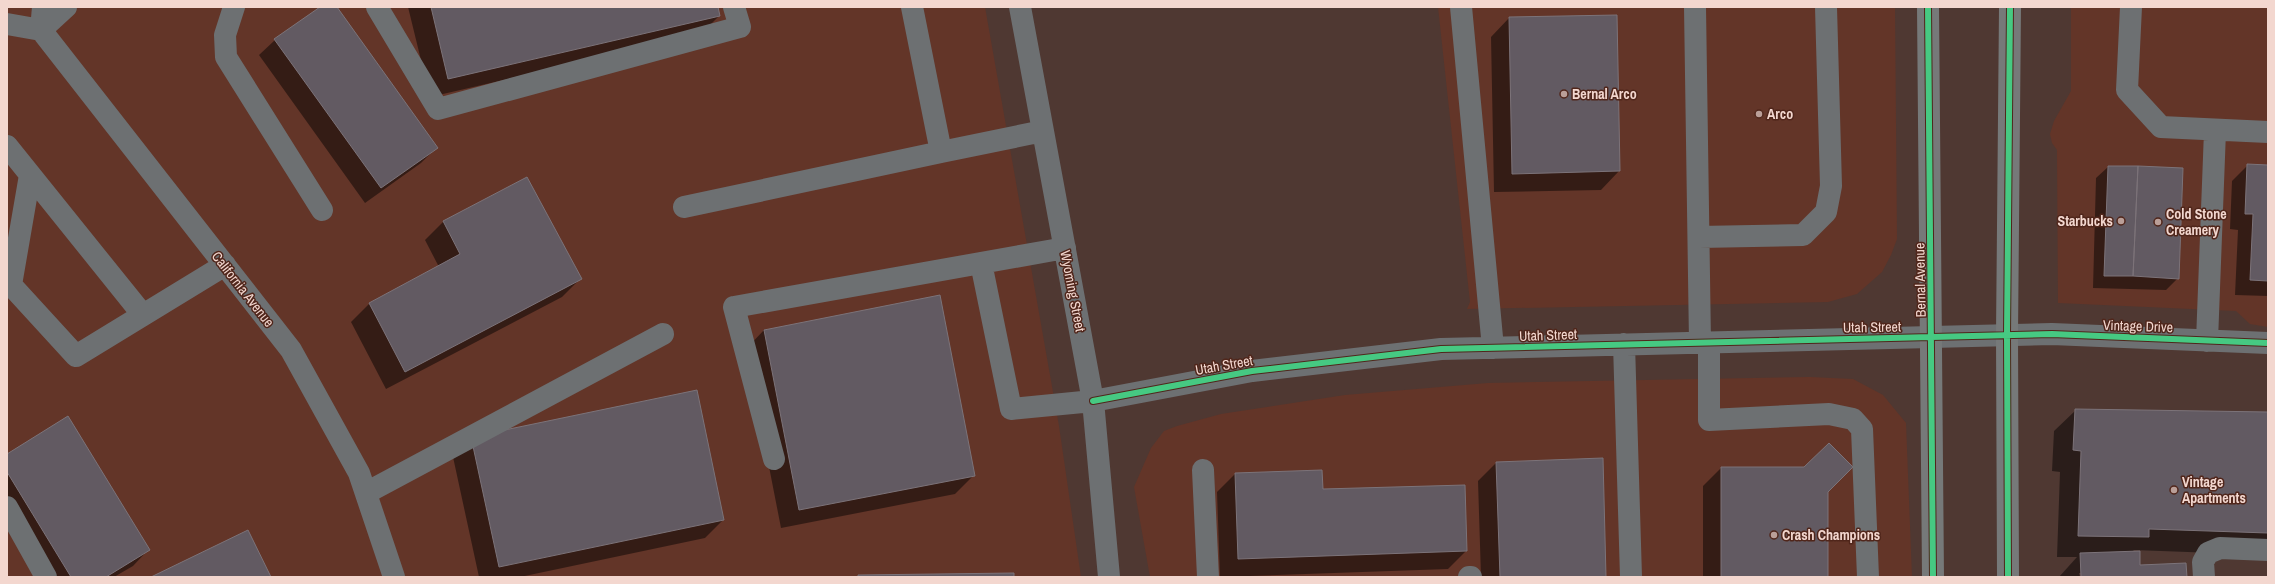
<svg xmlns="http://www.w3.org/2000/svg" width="2275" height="584" font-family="'Archivo Narrow',sans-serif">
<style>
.built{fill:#633528}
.shadow{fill:#0007}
.building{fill:#625a62;stroke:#7c7379}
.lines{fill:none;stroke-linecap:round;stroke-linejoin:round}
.minor{stroke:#6d7072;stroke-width:22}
.major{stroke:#767979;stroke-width:22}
.cycleway-casing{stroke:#50261b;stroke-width:8}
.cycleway{stroke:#46c982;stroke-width:6}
.poi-dot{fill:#ba9f98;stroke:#50261b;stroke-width:1.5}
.labels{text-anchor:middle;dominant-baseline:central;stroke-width:3;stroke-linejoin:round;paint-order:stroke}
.poi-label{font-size:14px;font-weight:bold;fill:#f3d7cf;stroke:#50261b;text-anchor:start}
.street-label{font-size:14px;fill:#f3d7cf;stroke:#50261b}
</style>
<rect width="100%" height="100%" fill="#4f3832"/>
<path class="built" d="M7 7H985L1059 426 1081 577H7Z
M1438 7H1895L1897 239 1891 255 1882 272 1857 294 1828 302 1467 309 1470 302Z
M2071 7H2268V327L2250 324 2236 311 2058 303 2057 150 2052 143 2050 134 2054 121 2071 91Z
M1810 377 1853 379 1883 395 1906 423 1912 577H1150L1134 487 1151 448 1164 431 1177 426 1221 414 1345 395 1488 383Z"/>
<path class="shadow" d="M321 7H336L437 147 421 163 365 203 259 55 275 40Z
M408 7H717L719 16 701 34 430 97Z
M1616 16 1619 171 1601 190 1494 192 1491 37 1509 18Z
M2248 165 2268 166V296L2235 295 2238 230 2230 229 2232 181Z
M2108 167 2182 169 2178 278 2166 290 2093 288 2096 178Z
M527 178 580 279 562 297 386 389 351 322 369 304 439 267 425 240 443 222Z
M764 330 974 475 955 494 781 528 746 349Z
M2076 410 2268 413V555L2134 550 2132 552 2139 566 2186 577H2082L2081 573H2079L2080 577H2059L2077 557H2057L2060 472 2052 471 2054 431Z
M472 438 723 520 705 538 520 577H479L453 457Z
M7 455 148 550 133 566 114 577H46L7 513Z
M1496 463 1605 577H1481L1478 481Z
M1721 468 1827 492V577H1703V486Z
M1235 474 1322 490 1466 551 1448 569 1220 577 1217 492Z"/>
<path class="building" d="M320 7H337L438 148 381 188 274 39Z
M431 7H718L720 16 448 79Z
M1617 15 1620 171 1512 174 1509 17Z
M2247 164 2268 165V281L2250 280 2253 214H2245Z
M2108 166H2138L2133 276H2104Z
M2138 166 2183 168 2179 279 2133 276Z
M527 177 582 279 405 372 369 303 460 254 443 221Z
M940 295 975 476 799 510 764 330Z
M697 390 724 520 499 567 471 437Z
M2075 409 2268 412V533L2149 529V537L2078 536 2081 451 2073 450Z
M68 416 150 550 106 577H71L7 472V454Z
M1829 443 1853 467 1828 492V577H1721V467H1804Z
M1603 458 1606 577H1500L1496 462Z
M1322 470 1323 489 1465 485 1467 551 1238 559 1235 473Z
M248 530 271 577H151Z
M2140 551V565L2186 563 2187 577H2081L2080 553Z
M1014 573V577H858V575Z"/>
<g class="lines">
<path class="minor" d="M43 7 41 30 291 350 359 473 394 577
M234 7 225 35 226 57 322 210
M377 7 438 109 740 27 734 7
M912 7 941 152 1043 131
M1020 7 1093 401 1109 577
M1461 7 1493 348
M1695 7 1700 343
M2131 7 2127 90 2161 127 2268 132
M7 24 41 30
M41 30 66 7
M7 146 143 315
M30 175 11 285 76 356 225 265
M684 207 941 152
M1699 237 1803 235 1826 212 1831 186 1826 7
M981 263 1011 409 1093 401 1252 371 1441 349 2052 334 2268 343
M2207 341 2215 131
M1709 343V420L1829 414 1853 419 1862 429 1868 577
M1624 344 1631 577
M774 459 734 307 1065 248
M1203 470 1208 577
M366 493 663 334
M7 507 46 577
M1469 577H1471
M2204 577 2203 562 2208 553 2220 548 2268 550"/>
<path class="major" d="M1928 7 1933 577
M2008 577 2007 335 2010 7"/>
<defs>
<path id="cycleway" d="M1928 7 1933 577
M1093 401 1252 371 1441 349 2052 334 2268 343
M2008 577 2007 335 2010 7"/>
</defs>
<use href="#cycleway" class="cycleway-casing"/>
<use href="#cycleway" class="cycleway"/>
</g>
<g class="poi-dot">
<circle cx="1564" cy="94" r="4"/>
<circle cx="1759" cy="114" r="4"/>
<circle cx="2121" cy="221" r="4"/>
<circle cx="2158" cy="222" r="4"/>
<circle cx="2174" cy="490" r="4"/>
<circle cx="1774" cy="535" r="4"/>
</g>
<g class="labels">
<g class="poi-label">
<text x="1572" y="94">Bernal Arco</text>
<text x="1767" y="114">Arco</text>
<text x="2166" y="214">Cold Stone<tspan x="2166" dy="16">Creamery</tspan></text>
<text x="2113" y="221" text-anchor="end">Starbucks</text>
<text x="2182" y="482">Vintage<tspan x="2182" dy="16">Apartments</tspan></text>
<text x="1782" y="535">Crash Champions</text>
</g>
<g class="street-label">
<text transform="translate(1920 280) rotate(-91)">Bernal Avenue</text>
<text transform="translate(243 289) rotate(52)">California Avenue</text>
<text transform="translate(1073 291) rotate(79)">Wyoming Street</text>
<text transform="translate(2138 326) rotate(2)">Vintage Drive</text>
<text transform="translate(1872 327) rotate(-1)">Utah Street</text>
<text transform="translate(1548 335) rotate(-2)">Utah Street</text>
<text transform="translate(1224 365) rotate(-10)">Utah Street</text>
</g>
</g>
<rect width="2275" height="584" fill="none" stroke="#f3d7cf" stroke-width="16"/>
</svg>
